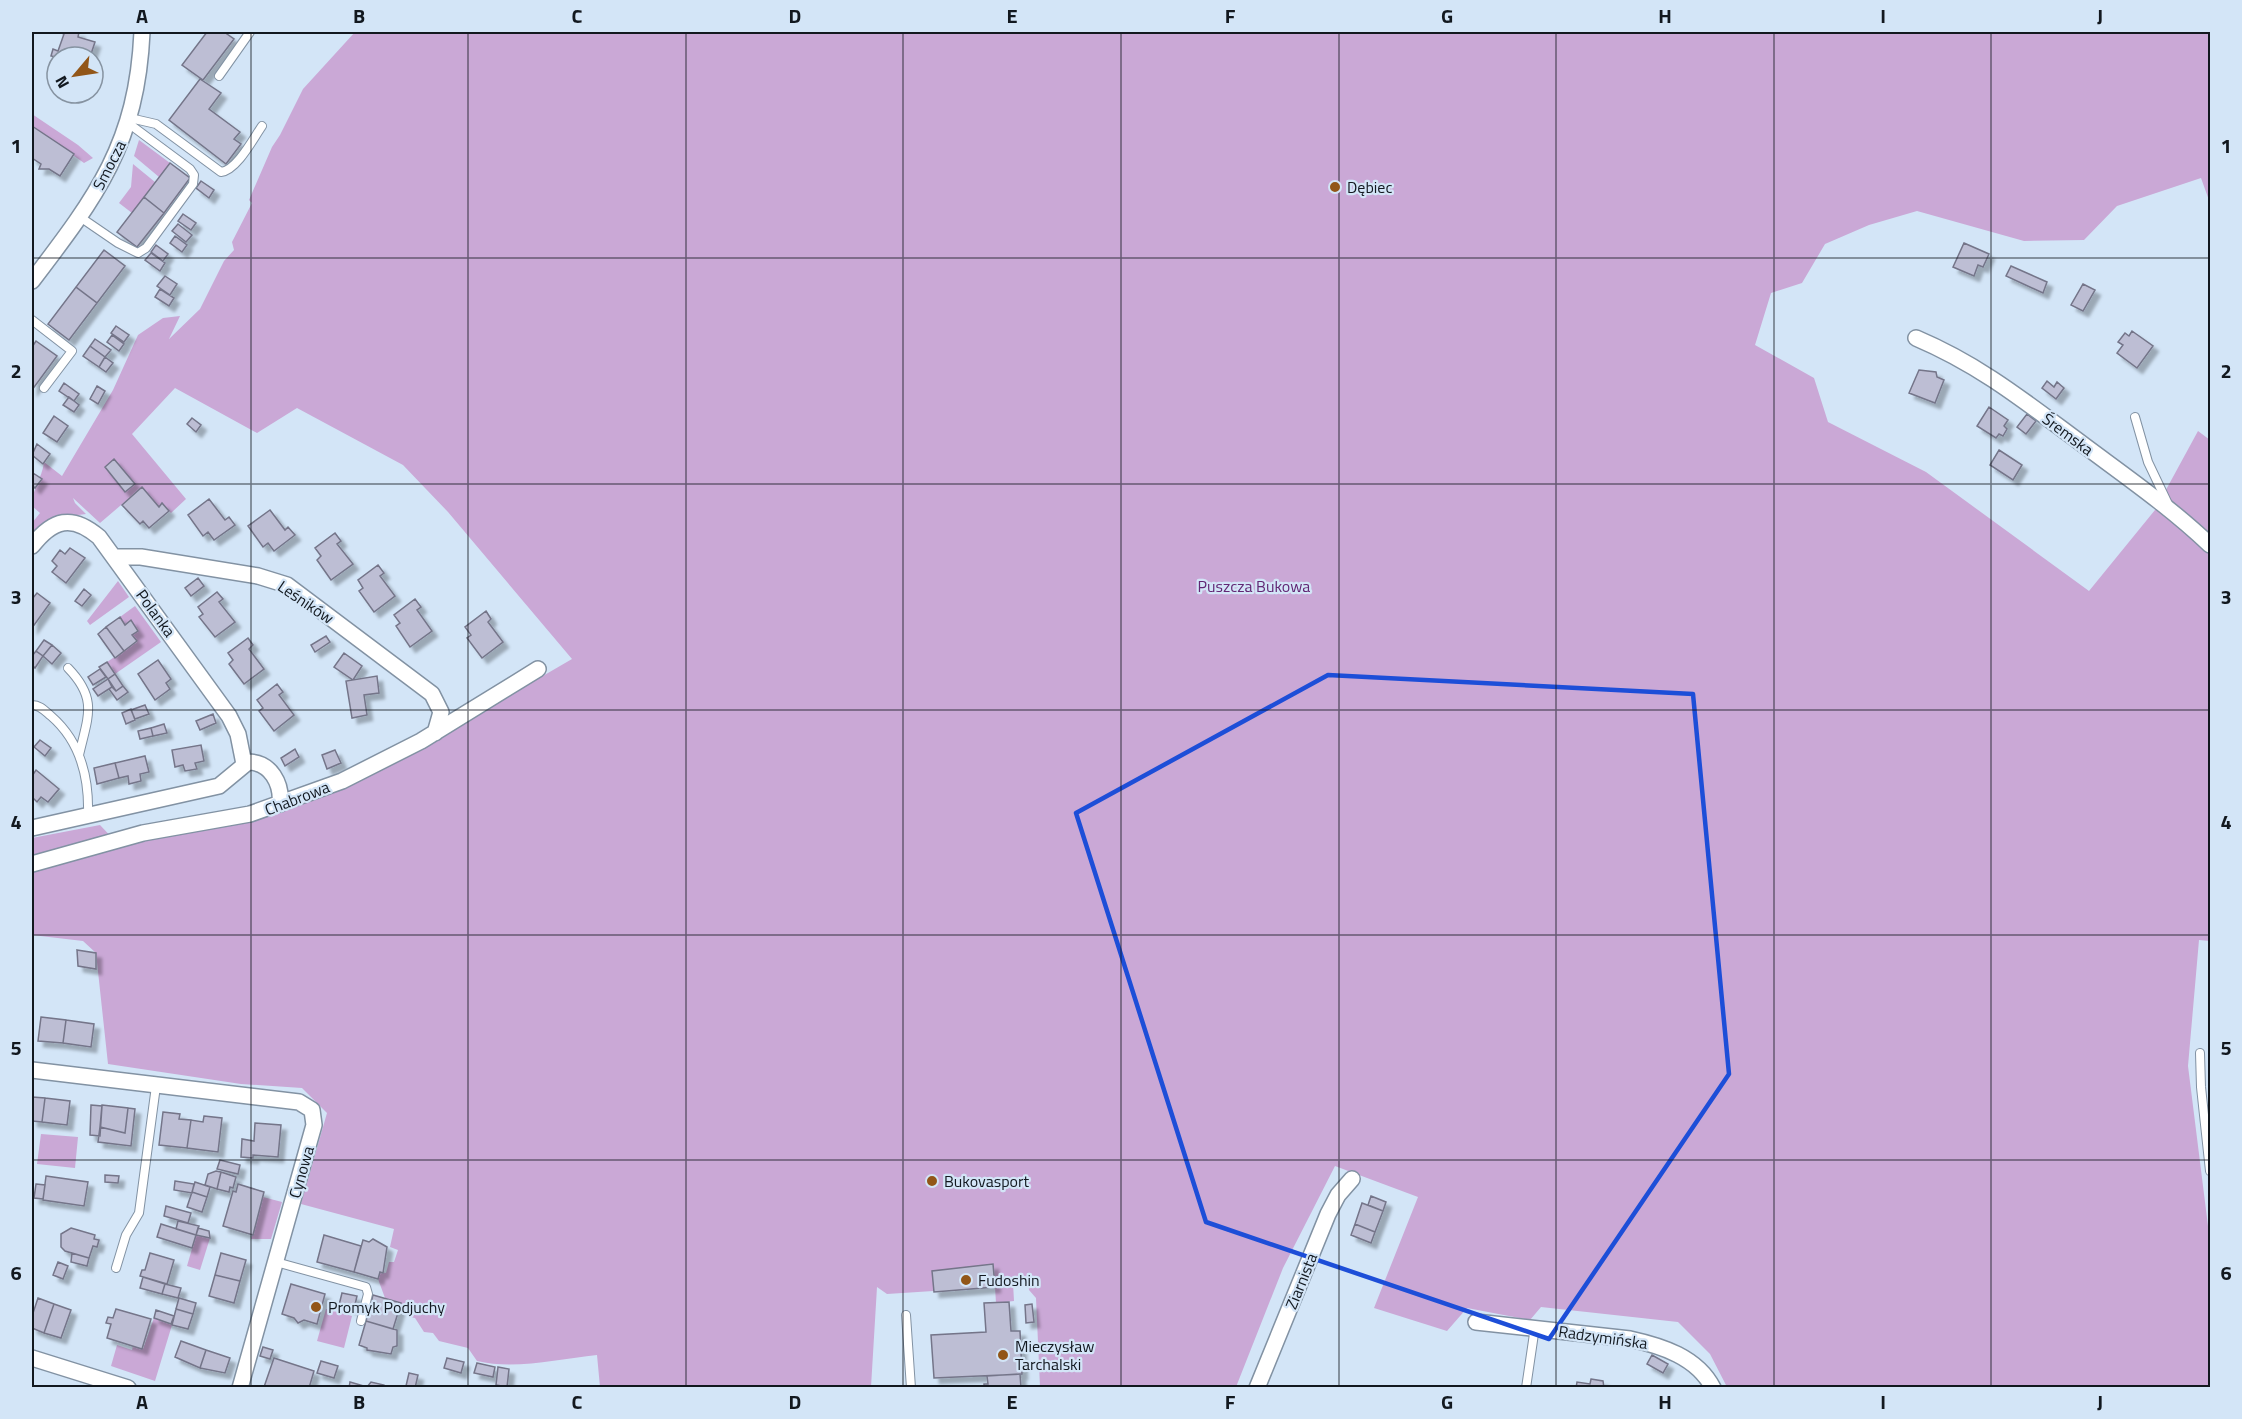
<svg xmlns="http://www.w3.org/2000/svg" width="2242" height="1419" font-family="'Titillium Web',sans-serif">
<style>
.green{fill:#caa8d6}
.building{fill:#bdbed4;stroke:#747589;stroke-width:1.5;filter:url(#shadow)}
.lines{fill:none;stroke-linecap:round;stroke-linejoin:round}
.lane-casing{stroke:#8292a3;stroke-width:10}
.street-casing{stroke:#8292a3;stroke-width:18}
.lane{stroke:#fff;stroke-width:8}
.street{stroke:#fff;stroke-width:15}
.marked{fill:none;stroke:#1d4ed8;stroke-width:4.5;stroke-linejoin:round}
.grid{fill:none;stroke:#12181f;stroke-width:1.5;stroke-opacity:0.55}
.poi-dot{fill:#925618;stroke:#d3e5f7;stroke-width:2}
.labels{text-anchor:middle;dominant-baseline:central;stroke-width:4.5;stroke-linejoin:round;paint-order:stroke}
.street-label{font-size:16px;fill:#12181f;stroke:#d3e5f7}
.poi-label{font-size:16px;fill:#12181f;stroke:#d3e5f7;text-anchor:start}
.park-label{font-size:16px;fill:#622674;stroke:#d3e5f7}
.neatline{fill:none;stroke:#12181f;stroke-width:2}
.grid-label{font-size:20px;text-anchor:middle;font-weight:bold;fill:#12181f}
</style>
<defs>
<filter id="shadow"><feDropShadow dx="5.5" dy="5.5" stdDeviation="1.5" flood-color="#0004"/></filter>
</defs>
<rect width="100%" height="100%" fill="#d3e5f7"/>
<path class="green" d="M355 32H2210V203L2201 178 2117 206 2084 240 2024 241 1917 211 1869 225 1825 244 1802 283 1771 293 1755 345 1814 378 1828 422 1926 472 2089 591 2155 510 2198 431 2210 440V941L2199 940 2188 1066 2210 1242V1387H1727L1710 1354 1678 1322 1541 1307 1530 1320 1467 1308 1447 1331 1374 1308 1418 1197 1335 1166 1283 1268 1236 1387H1040L1036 1298 1029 1290 1028 1282 1013 1283 1014 1301 996 1303 995 1287 887 1294 877 1287 871 1387H600L597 1355C559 1359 514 1370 477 1361L468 1348 439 1341 433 1333 424 1332 415 1318 410 1317 411 1310 400 1307 401 1303 385 1298 378 1279 380 1272 386 1273 389 1262H394L398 1250 390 1247 394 1229 301 1204 327 1113 302 1088 241 1084 108 1064 96 953 83 941 32 935V838L100 825 117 843 276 815 445 733 572 659 448 512 403 465 297 408 257 433 175 388 132 434 186 499 171 513 163 504 159 507 141 488 100 523 73 498 75 503 86 514 70 516 32 546V523L40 513 32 506C31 491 42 479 44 462L62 476 113 390 138 335 163 318 180 316 169 339 200 309 224 261 234 250 232 242 252 203 249 200 272 147 280 135 303 89Z
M32 114 78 145 93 158 84 163 32 126Z
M139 140 170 163 159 177 134 156Z
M133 164 155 182 132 213 119 203 131 187Z
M118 581 129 597 90 625 87 621Z
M135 606 161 642 115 674 107 662 137 642 132 635 138 630 131 621 125 625 120 617Z
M41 1134 78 1137 75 1168 37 1164Z
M263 1197 282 1202 271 1239H251Z
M196 1235 210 1238 200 1270 187 1266Z
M326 1309 352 1316 344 1348 317 1341Z
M154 1318 172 1325 155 1381 111 1366 117 1345 132 1350 133 1346 143 1349Z"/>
<path class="building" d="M59 32H79L78 37 95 42 90 57H57V76L51 74 56 57 51 56 53 49 58 51 64 34Z
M207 32H224L234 39 203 80 182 65Z
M200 79 221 93 209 109 240 132 234 139 241 144 226 164 169 120Z
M32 126 74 154 60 176 49 169H39L41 164 32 158Z
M170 163 190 178 164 213 144 197Z
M201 181 214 190 209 198 196 188Z
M144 197 164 213 137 247 117 232Z
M183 214 196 223 191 230 178 221Z
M178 224 192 235 186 242 172 231Z
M175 236 187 245 182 252 170 243Z
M1964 243 1989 254 1983 267 1978 265 1974 276 1953 267Z
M156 245 168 254 163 261 151 252Z
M104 250 125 266 97 303 76 287Z
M151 253 165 263 160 271 145 260Z
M2011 266 2047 282 2043 293 2006 276Z
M165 276 177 284 170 295 157 286Z
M2083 284 2095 290 2083 311 2071 305Z
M76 287 97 303 69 340 48 324Z
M160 289 174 298 169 306 155 297Z
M116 326 129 335 124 342 111 333Z
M2132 331 2153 346 2137 368 2117 353 2123 345 2118 342 2125 333 2129 336Z
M112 335 124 344 119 351 107 342Z
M95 339 111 350 105 357 90 346Z
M36 341 57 356 32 390V347Z
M90 346 105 357 99 367 83 356Z
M105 357 113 363 106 372 99 367Z
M1919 370 1936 372 1937 377 1944 380 1935 403 1909 393Z
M2047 381 2054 387 2057 382 2064 388 2056 399 2042 388Z
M64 383 79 394 74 401 59 391Z
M97 386 105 391 98 404 90 399Z
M69 397 79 405 74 412 63 405Z
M1989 407 2008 420 2004 426 2007 429 2003 436 1999 434 1996 438 1977 426Z
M2027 414 2036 421 2026 434 2017 427Z
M54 416 68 426 57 442 43 433Z
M192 418 201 425 196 432 187 424Z
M37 444 50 454 43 464 32 455Z
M1999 450 2022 465 2013 480 1990 465Z
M114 459 135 484 125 492 105 467Z
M33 473 42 479 35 488 32 485Z
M142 487 159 507 162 503 169 511 149 528 143 521 140 524 122 505Z
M209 499 225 520 229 517 235 525 214 540 208 532 203 536 188 515Z
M270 510 285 530 288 527 295 535 274 551 268 543 263 547 248 526Z
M335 533 341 541 337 544 353 564 331 580 317 560 321 556 315 548Z
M70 548 85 558 66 583 52 572 57 566 52 561 60 550 65 554Z
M378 565 384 573 380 576 395 596 374 612 359 591 363 588 358 580Z
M198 578 204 586 191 596 185 588Z
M84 589 91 595 82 606 75 601Z
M217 592 223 599 219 602 235 622 215 637 199 617 203 614 198 607Z
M37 593 50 603 32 628V599Z
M415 599 421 607 417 610 432 631 410 647 396 626 400 623 394 615Z
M486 611 491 619 488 622 503 642 482 658 467 638 471 635 465 627Z
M120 617 125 625 131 620 138 631 132 635 137 641 124 651 106 627Z
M106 627 124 651 115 658 98 634Z
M326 636 330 642 315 652 311 645Z
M248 638 253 645 249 649 264 669 244 684 229 664 233 660 228 653Z
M44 640 52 645 43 656 36 651Z
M52 645 61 653 52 664 43 656Z
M36 651 43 656 35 668 32 665V656Z
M344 653 362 666 353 680 334 667Z
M158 660 171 679 166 683 170 689 155 700 138 674Z
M107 662 115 674 108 679 99 667Z
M100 669 106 677 93 685 88 677Z
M115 674 123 686 116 691 108 679Z
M377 676 379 693 364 695 367 715 352 718 346 681Z
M108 679 112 687 98 696 93 689Z
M277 684 283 692 279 695 294 715 274 731 259 711 263 708 257 700Z
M123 686 128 692 117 700 109 689 112 687 116 691Z
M145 705 149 714 135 719 131 710Z
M131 709 135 720 126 724 122 713Z
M213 714 216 723 200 730 196 721Z
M164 724 167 733 153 736 151 728Z
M151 728 153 736 140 739 138 731Z
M40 740 51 748 45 756 34 747Z
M201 745 204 761 195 763 197 769 185 771 183 765 175 767 172 750Z
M295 749 299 757 285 766 281 758Z
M335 750 341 763 327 769 322 755Z
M145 756 149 772 140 774 141 781 129 784 128 776 119 778 115 763Z
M115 763 119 778 97 784 94 768Z
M36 770 59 789 48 802 41 797 37 802 32 797V776Z
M77 950 96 953V969L78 966Z
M41 1017 66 1020 63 1043 38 1041Z
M66 1020 94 1024 91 1047 63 1043Z
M32 1097 45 1098 42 1122 32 1121Z
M45 1098 70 1101 67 1125 42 1122Z
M91 1105 102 1106 100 1136 90 1135Z
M102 1105 128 1108 125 1133 100 1127Z
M128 1108 135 1109 131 1146 98 1142 100 1127 125 1133Z
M163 1112 180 1114 179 1119 191 1120 187 1148 159 1145Z
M204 1116 222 1118 218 1152 187 1148 191 1120 203 1122Z
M255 1123 281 1125 278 1157 253 1155V1158L241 1157 242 1139 254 1141Z
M220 1160 240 1165 238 1174 217 1169Z
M216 1171 221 1172 217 1189 205 1185 208 1174Z
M221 1172 236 1177 233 1188 230 1187 229 1192 217 1189Z
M105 1175 119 1176 118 1183 105 1182Z
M46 1176 88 1182 84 1206 43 1200Z
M175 1181 194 1184 192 1193 174 1190Z
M195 1182 210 1187 207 1197 192 1192Z
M36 1184 45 1185 43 1199 34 1198Z
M238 1184 264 1192 253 1235 223 1226 233 1191 236 1192Z
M192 1192 207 1197 202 1212 187 1207Z
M1371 1196 1386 1202 1383 1211 1368 1205Z
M1362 1203 1383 1211 1375 1232 1355 1224Z
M166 1206 191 1213 188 1223 164 1216Z
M178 1221 199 1226 196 1235 176 1229Z
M161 1224 196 1235 192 1248 157 1237Z
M1355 1224 1375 1232 1371 1243 1351 1235Z
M71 1228 95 1235 94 1239 99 1240 97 1247 93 1246 89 1258 65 1251 61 1247V1234Z
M198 1228 209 1231 210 1238 196 1235Z
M324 1235 361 1246 354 1272 317 1262Z
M373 1239 387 1247 383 1273 380 1272 378 1279 354 1272 363 1240 369 1242Z
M72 1253 89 1258 87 1266 71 1262Z
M150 1253 174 1260 167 1284 140 1276 142 1270H145Z
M221 1253 246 1260 240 1281 215 1275Z
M58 1262 68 1266 63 1279 53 1275Z
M993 1264 995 1287 934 1292 932 1271Z
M215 1275 240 1281 234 1303 209 1296Z
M143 1277 165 1284 162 1294 140 1288Z
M165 1284 181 1288 178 1298 162 1294Z
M291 1284 325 1294 317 1324 304 1320 298 1323 294 1318 282 1314Z
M342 1293 357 1296 354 1309 339 1305Z
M373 1295 401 1303 393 1329 366 1321Z
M38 1298 54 1304 44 1333 32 1328V1316Z
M179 1298 196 1303 193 1314 176 1309Z
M1009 1302 1011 1331H1020L1022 1374 934 1378 931 1335 986 1332 984 1303Z
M54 1304 71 1310 61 1338 44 1333Z
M1032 1304 1034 1322 1026 1323 1025 1305Z
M116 1309 151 1319 142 1349 107 1338 111 1324 106 1323 108 1317 113 1318Z
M176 1309 193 1314 188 1329 172 1325Z
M156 1310 174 1316 171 1324 154 1318Z
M366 1321 397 1330V1346L393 1347 391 1354 367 1350V1348L359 1345Z
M181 1341 206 1350 200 1368 175 1357Z
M263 1347 273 1350 270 1359 260 1356Z
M206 1350 230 1358 225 1373 200 1368Z
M1652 1355 1668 1364 1663 1373 1647 1364Z
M274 1358 314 1371 309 1388 264 1387Z
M447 1358 464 1362 461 1373 444 1368Z
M321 1361 338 1366 334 1378 317 1373Z
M477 1363 495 1367 493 1377 474 1373Z
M498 1367 509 1369 507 1387 496 1385Z
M409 1373 418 1375 415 1388 406 1386Z
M1020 1374 1021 1388H984V1384H988L987 1376Z
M1591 1379 1603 1381 1604 1388H1576L1577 1382 1590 1384Z
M350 1382 367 1387 371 1382 384 1385V1388H349Z"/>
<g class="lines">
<defs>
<path id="lane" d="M219 76 250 32
M130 118 156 124 221 172C237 170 253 139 262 126
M80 217 118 243 138 253 146 248 193 184 194 175 190 169 128 123
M32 320 72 351 44 388
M2135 417 2148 462 2168 504
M68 668C98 699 88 716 79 755
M32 705C40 705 45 711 51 716 80 741 89 778 88 814
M2200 1053 2201 1087 2210 1171
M276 1262 366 1287 368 1294 361 1321
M116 1268 126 1235 139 1213 156 1086
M906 1315 911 1388
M1526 1388 1535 1327"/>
<path id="street" d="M32 281C97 196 137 143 142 32
M1916 338C1982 366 2028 404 2085 446 2128 478 2171 508 2210 545
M32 546C53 519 72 514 99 537L229 716 238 734 244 764
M115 557H141L258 576 287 585 432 694 441 712 435 733
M32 828 219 786 248 762C271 762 282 784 280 804
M32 864 143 833 250 814 342 781 421 741 538 669
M32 1070 299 1102 312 1110 314 1125 240 1388
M1476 1322 1630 1339C1662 1346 1697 1357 1713 1388
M32 1358 128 1388
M1257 1388 1328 1214 1338 1195 1352 1179"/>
</defs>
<use href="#lane" class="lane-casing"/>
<use href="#street" class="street-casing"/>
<use href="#lane" class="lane"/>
<use href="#street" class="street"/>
</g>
<path class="marked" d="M1328 675 1693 694 1729 1074 1549 1339 1206 1222 1076 813Z"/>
<path class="grid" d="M251 32V1388M468 32V1388M686 32V1388M903 32V1388M1121 32V1388M1339 32V1388M1556 32V1388M1774 32V1388M1991 32V1388M32 258H2210M32 484H2210M32 710H2210M32 935H2210M32 1160H2210"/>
<g class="poi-dot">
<circle cx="1335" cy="187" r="6"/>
<circle cx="932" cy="1181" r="6"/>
<circle cx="966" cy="1280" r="6"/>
<circle cx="316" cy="1307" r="6"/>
<circle cx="1003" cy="1355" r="6"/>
</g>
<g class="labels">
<g class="street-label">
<text transform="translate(109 165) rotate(-63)">Smocza</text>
<text transform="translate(2068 434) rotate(37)">Śremska</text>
<text transform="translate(306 602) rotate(34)">Leśników</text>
<text transform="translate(156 613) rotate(54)">Polanka</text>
<text transform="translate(297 798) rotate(-21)">Chabrowa</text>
<text transform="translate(301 1172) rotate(-74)">Cynowa</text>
<text transform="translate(1301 1281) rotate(-68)">Ziarnista</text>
<text transform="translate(1603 1337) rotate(8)">Radzymińska</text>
</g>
<g class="poi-label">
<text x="1347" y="187">Dębiec</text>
<text x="944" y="1181">Bukovasport</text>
<text x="978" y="1280">Fudoshin</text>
<text x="328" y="1307">Promyk Podjuchy</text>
<text x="1015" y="1346">Mieczysław<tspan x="1015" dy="18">Tarchalski</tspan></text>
</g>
<g class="park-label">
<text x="1254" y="586">Puszcza Bukowa</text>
</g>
</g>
<rect width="2242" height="1419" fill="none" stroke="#d3e5f7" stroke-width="66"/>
<g transform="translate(75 75) rotate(241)"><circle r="28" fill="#d3e5f7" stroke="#8693a1" stroke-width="1.5"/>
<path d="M0-4.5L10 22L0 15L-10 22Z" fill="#925618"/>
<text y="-9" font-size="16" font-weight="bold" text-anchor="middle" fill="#12181f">N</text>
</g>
<rect x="33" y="33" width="2176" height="1353" class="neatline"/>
<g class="grid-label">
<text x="142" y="23">A</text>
<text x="359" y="23">B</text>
<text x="577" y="23">C</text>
<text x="795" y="23">D</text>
<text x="1012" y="23">E</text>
<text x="1230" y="23">F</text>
<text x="1447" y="23">G</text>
<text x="1665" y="23">H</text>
<text x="1883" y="23">I</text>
<text x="2100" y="23">J</text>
<text x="16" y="153">1</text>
<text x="2226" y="153">1</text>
<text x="16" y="378">2</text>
<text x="2226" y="378">2</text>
<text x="16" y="604">3</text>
<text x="2226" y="604">3</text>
<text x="16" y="829">4</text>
<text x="2226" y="829">4</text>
<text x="16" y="1055">5</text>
<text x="2226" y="1055">5</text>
<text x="16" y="1280">6</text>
<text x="2226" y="1280">6</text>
<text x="142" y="1409">A</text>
<text x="359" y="1409">B</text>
<text x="577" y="1409">C</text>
<text x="795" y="1409">D</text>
<text x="1012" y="1409">E</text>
<text x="1230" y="1409">F</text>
<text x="1447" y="1409">G</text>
<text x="1665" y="1409">H</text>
<text x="1883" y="1409">I</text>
<text x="2100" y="1409">J</text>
</g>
</svg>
